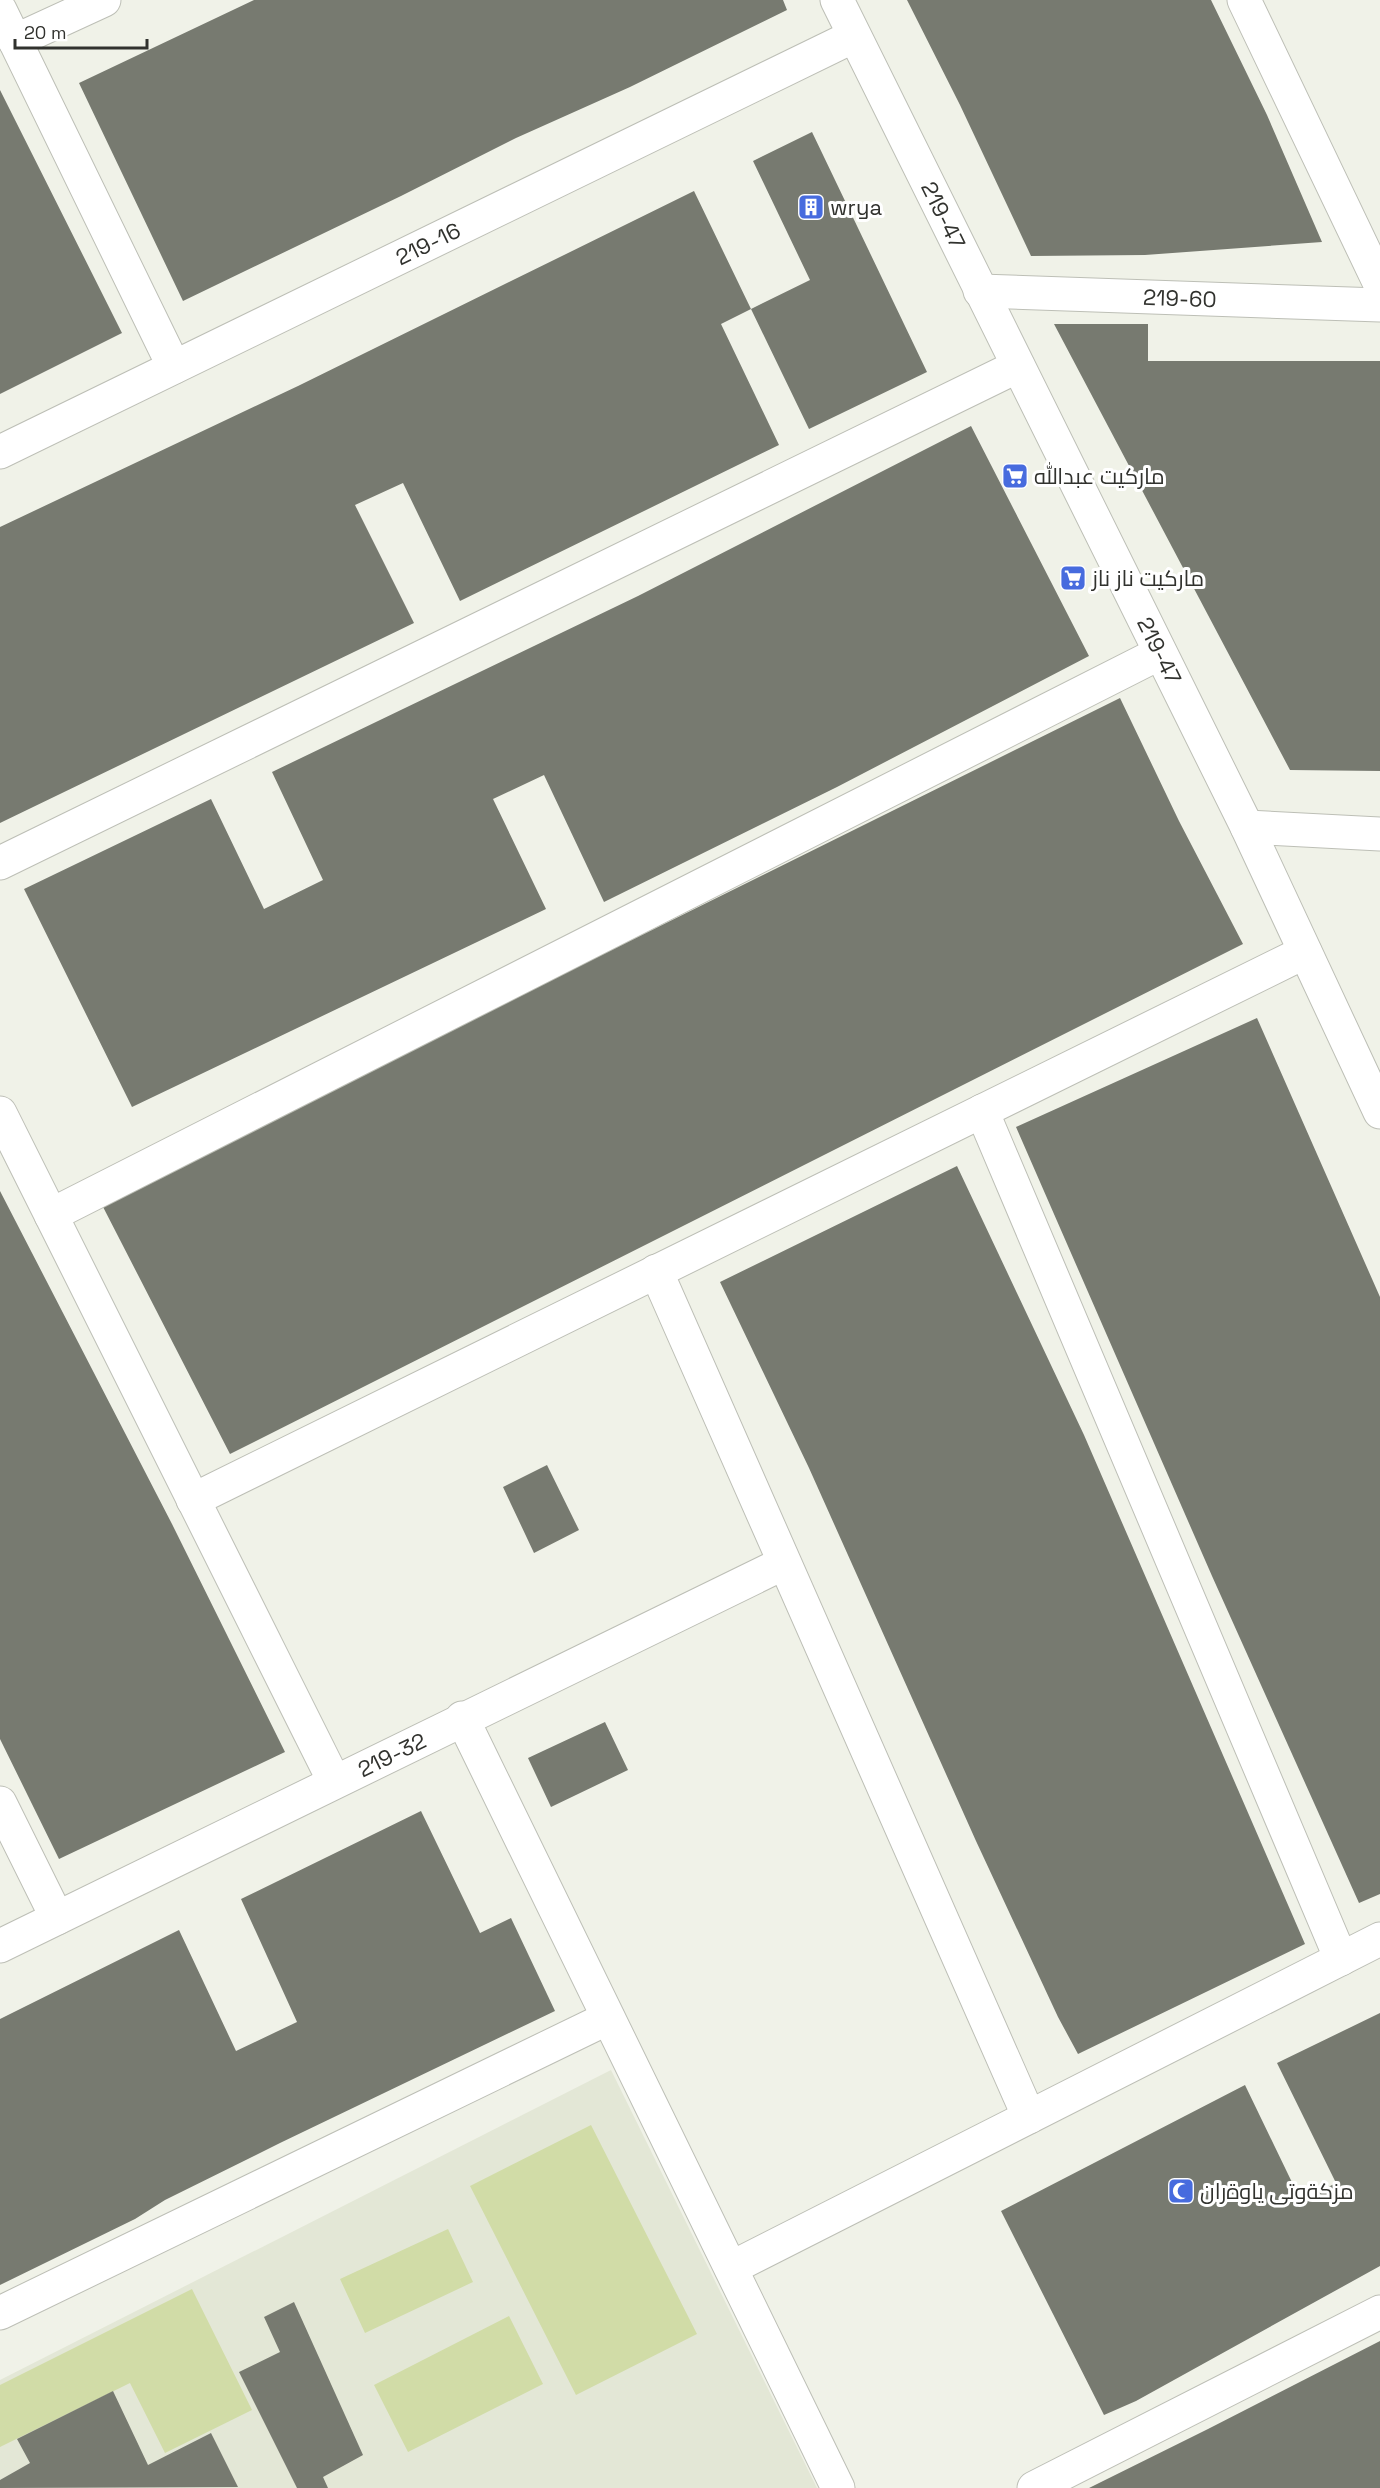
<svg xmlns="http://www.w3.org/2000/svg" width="1380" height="2488" font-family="'Space Grotesk',Cairo,sans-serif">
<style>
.built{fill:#e3e7d6}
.green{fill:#d1dca7}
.building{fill:#777a70}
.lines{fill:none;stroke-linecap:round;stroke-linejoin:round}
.minor-casing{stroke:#bdbfb6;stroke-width:35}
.tertiary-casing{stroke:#bdbfb6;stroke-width:35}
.minor{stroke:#fff;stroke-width:33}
.tertiary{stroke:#fff;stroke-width:33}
.labels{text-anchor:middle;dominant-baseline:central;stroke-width:6;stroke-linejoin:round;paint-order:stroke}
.poi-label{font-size:22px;fill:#31322e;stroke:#fff;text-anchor:start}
.street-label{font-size:22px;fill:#31322e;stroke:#fff}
</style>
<rect width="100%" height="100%" fill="#f0f2e8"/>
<path class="built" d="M611 2070 817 2488H0V2380Z"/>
<path class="green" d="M591 2125 697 2334 576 2395 470 2186Z
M448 2229 473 2282 365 2333 340 2279Z
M192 2289 252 2410 165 2453 130 2383 0 2447V2385Z
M509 2316 543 2384 408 2452 374 2385Z"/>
<path class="building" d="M254 0H783L787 10 630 87 516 138 401 196 183 301 79 83Z
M907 0H1211L1267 115 1322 242 1145 255 1031 256 960 105Z
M0 90 122 333 0 394Z
M812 132 927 372 809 429 751 309 810 280 753 161Z
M694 191 751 309 721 324 779 445 460 601 403 483 355 505 414 623 0 823V527L298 386Z
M1054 324H1148V361H1380V771L1290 770Z
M971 426 1089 656 837 787 604 902 544 775 493 799 546 909 132 1107 24 889 211 799 264 909 323 880 272 772 638 596Z
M1120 698 1179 821 1243 944 230 1454 101 1203Z
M1257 1018 1380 1297V1894L1359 1903 1212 1576 1016 1127Z
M957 1166 1084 1435 1305 1944 1078 2054 1058 2017 976 1841 809 1468 720 1282Z
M0 1191 172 1524 285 1752 59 1859 0 1739Z
M547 1465 579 1530 534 1553 503 1487Z
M605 1722 628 1770 551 1807 528 1758Z
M421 1811 480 1933 511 1918 555 2011 280 2143 165 2200 135 2219 0 2285V2019L179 1930 236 2051 297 2022 241 1899Z
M1380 2013V2266L1136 2401 1104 2415 1001 2211 1245 2085 1301 2201 1336 2183 1277 2063Z
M294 2302 363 2455 323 2477 328 2488H297L239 2372 280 2352 264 2317Z
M1380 2341V2488H1089L1208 2429Z
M113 2391 148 2465 211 2433 238 2487 0 2488V2480L30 2463 17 2439Z"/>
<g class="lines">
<defs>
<g id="minor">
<path d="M1244 0 1380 284"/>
<path d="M0 10 174 367"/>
<path d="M15 41 104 0"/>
<path id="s1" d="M980 291 1380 305"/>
<path id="s2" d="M0 452 854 36"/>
<path d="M1247 827 1380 834"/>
<path d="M0 863 1018 366"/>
<path d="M982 1111 1341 1959"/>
<path d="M0 1113 334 1781"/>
<path d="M51 1215 1160 653"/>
<path d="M656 1271 1029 2117"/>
<path d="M193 1500 1305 952"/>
<path d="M462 1718 838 2488"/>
<path d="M0 1803 57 1918"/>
<path id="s3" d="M0 1946 784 1563"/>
<path d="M731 2268 1380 1939"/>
<path d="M0 2313 608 2018"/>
<path d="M1034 2488 1380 2312"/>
</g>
<g id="tertiary">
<path id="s4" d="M837 0 1247 827 1380 1112"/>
</g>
</defs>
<use href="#minor" class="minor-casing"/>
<use href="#tertiary" class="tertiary-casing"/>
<use href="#minor" class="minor"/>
<use href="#tertiary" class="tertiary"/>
</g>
<defs>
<symbol id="building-square" viewBox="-11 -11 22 22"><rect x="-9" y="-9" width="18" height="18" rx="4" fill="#476bde" stroke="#fff"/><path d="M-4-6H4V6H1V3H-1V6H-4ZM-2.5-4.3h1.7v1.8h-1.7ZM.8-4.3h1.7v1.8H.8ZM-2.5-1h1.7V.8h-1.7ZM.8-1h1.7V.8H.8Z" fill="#fff"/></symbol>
<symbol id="supermarket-square" viewBox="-11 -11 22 22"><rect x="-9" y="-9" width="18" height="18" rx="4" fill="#476bde" stroke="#fff"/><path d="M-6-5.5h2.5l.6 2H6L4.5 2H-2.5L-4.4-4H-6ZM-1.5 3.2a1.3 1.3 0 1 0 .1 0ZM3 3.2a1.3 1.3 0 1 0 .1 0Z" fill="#fff"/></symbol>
<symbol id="mosque-square" viewBox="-11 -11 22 22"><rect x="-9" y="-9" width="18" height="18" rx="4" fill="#476bde" stroke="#fff"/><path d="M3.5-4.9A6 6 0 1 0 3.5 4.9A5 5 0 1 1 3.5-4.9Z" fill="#fff"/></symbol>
</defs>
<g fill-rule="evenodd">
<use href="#building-square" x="796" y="192" width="30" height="30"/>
<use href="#supermarket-square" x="1000" y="461" width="30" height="30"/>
<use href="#supermarket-square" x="1058" y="563" width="30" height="30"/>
<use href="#mosque-square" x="1166" y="2176" width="30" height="30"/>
</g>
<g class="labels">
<g class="poi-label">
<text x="830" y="207">wrya</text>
<text x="1034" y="476">ماركيت عبدالله</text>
<text x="1092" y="578">ماركيت ناز ناز</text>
<text x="1200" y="2191">مزكةوتى ياوةران</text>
</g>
<g class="street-label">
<text stroke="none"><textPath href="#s4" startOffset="240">219-47</textPath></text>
<text stroke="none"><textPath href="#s2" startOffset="476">219-16</textPath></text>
<text stroke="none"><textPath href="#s1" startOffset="200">219-60</textPath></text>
<text stroke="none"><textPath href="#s4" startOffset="726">219-47</textPath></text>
<text stroke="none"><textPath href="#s3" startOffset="436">219-32</textPath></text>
</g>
</g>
<path d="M15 39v9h132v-9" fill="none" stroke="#31322e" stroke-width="3"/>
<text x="24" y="39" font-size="18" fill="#31322e" stroke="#ffffff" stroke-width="4.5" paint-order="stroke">20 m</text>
</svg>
